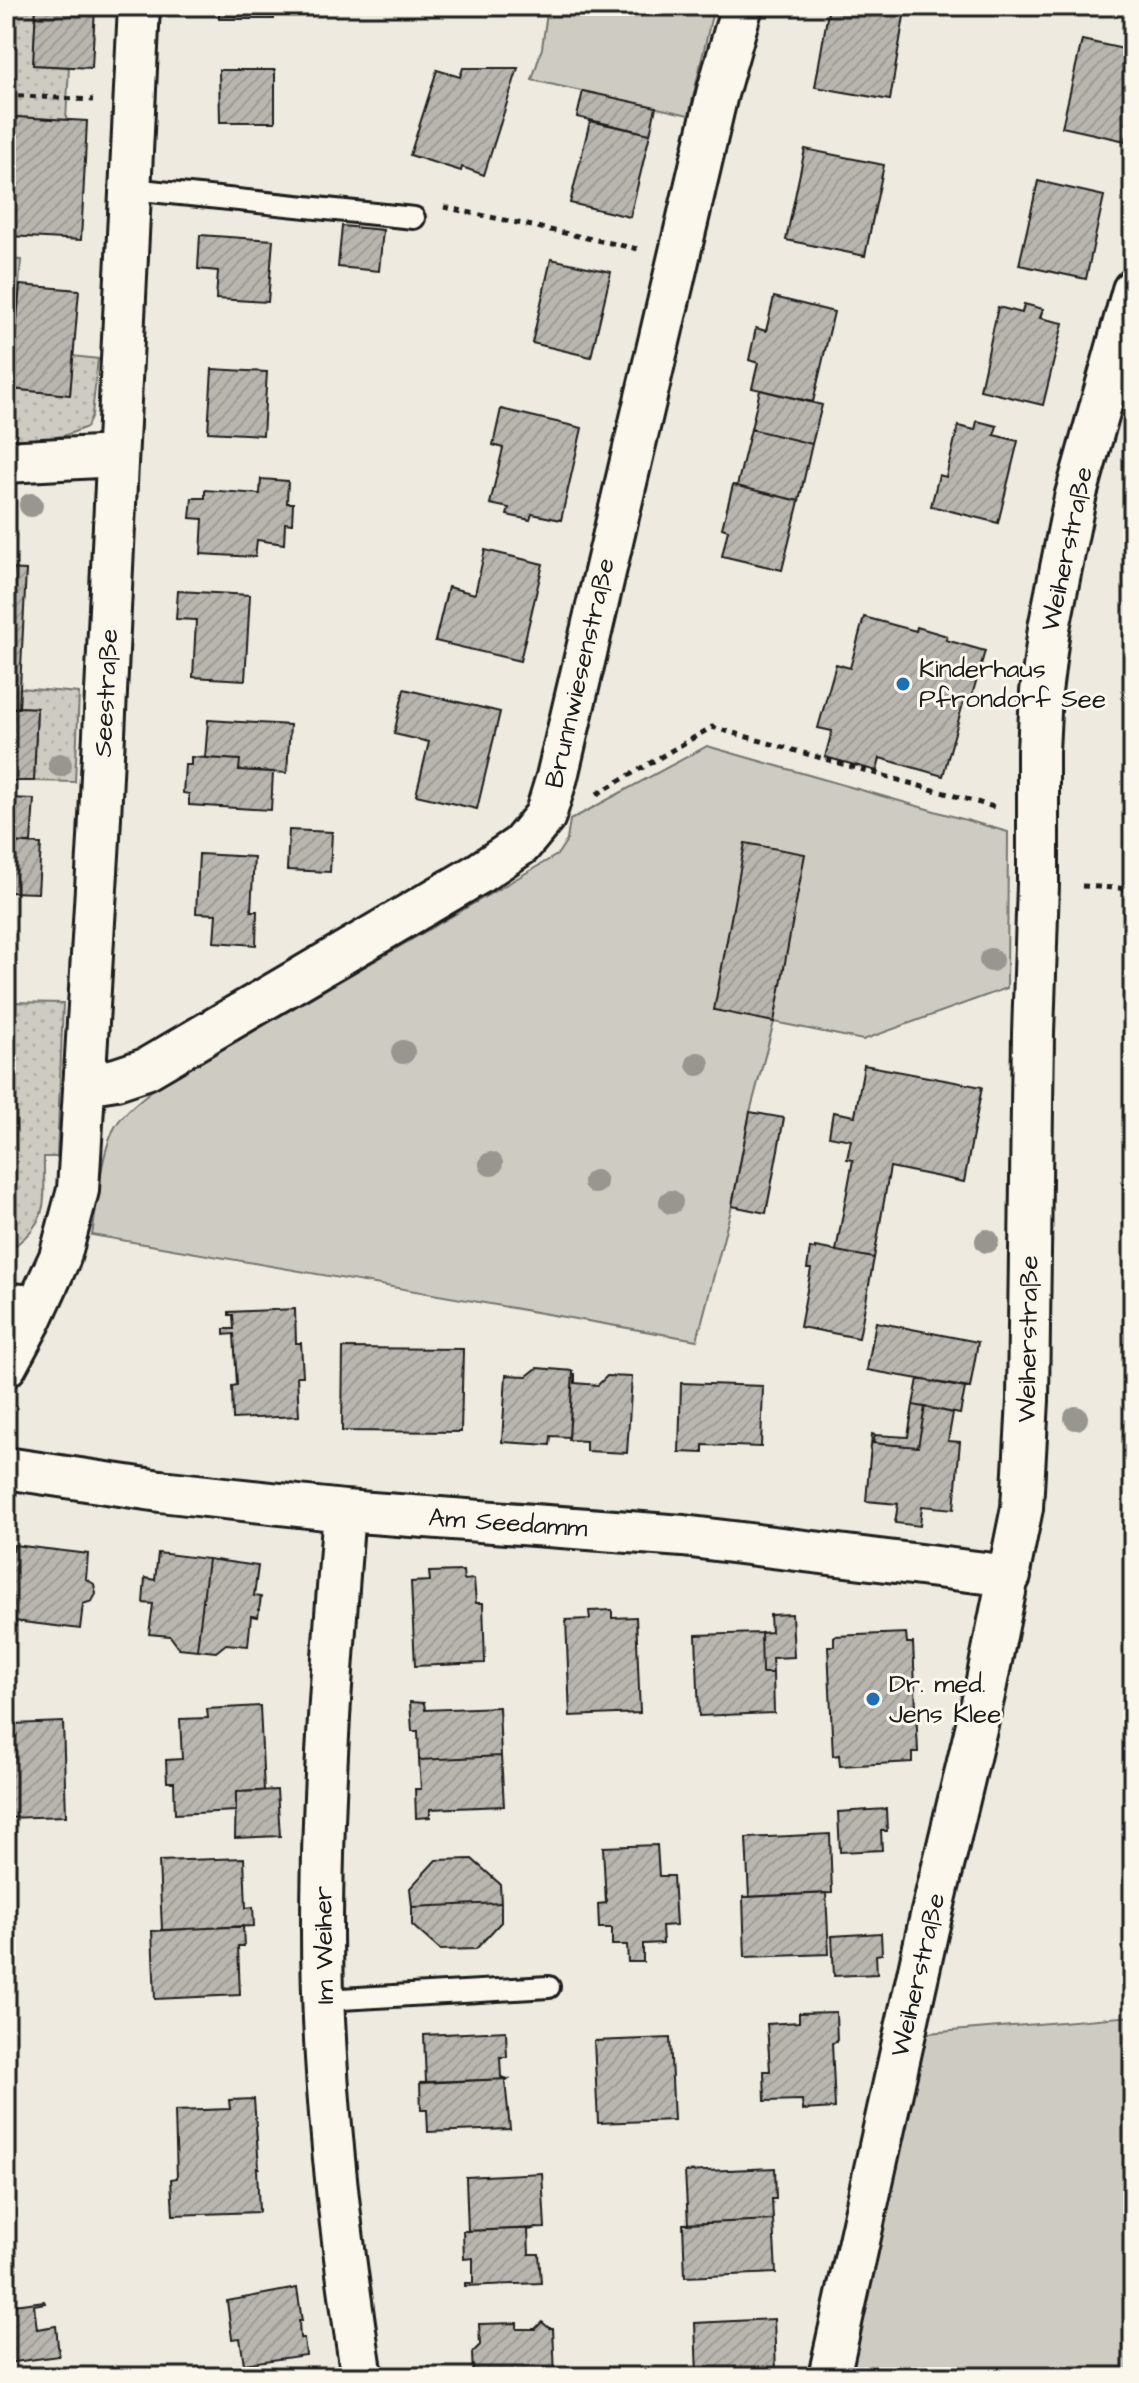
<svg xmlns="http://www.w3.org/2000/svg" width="1139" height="2383" font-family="'Architects Daughter',sans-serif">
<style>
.grass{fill:#ceccc2;stroke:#75746f;stroke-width:2}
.park{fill:url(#park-dots);stroke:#75746f;stroke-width:2}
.building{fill:url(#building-hatch);stroke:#1c1c1c;stroke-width:2}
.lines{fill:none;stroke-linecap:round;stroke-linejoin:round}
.lane-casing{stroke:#1c1c1c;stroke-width:26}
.street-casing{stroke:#1c1c1c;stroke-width:46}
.path{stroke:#1c1c1c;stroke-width:5;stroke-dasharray:6 6;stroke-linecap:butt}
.lane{stroke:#fbf7ec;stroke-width:20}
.street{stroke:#fbf7ec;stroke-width:40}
.tree{fill:#98968f}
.poi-dot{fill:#1f6fb2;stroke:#fbf7ec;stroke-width:3}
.labels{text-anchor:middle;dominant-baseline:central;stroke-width:6;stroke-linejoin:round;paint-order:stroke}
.street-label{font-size:26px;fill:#1c1c1c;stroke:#fbf7ec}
.poi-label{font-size:26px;fill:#1c1c1c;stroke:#fbf7ec;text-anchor:start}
</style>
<defs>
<pattern id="park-dots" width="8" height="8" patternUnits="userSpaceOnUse" patternTransform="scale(2)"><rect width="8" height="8" fill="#ceccc2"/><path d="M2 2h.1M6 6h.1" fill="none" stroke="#b0afa6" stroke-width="1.8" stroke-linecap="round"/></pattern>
<pattern id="building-hatch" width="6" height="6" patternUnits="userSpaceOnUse" patternTransform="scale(2)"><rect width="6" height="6" fill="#b9b6af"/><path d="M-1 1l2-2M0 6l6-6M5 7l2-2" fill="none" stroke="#9e9c96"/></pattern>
</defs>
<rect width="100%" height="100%" fill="#eeeadf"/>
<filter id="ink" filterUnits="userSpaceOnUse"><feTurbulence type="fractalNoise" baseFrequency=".0125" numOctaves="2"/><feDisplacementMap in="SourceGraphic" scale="16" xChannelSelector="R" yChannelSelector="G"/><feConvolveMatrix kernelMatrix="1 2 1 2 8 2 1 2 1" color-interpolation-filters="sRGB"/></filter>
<g filter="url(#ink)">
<path class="grass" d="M548 6H714L689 115 532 80 542 48Z
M707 746 1008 832 1007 988 863 1040 774 1022 750 1112 732 1206 697 1340 92 1235C98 1202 99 1162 113 1131 120 1115 138 1102 151 1091L557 855 567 840 570 820Z
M1133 2016V2377H829L904 2035Z"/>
<path class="park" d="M6 6H36L33 65 69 67 66 120 16 117 8 259 21 260 11 389 70 395 73 356 98 359 92 415 87 427 66 435 6 447Z
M20 688 79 693 75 782 34 781 37 708 19 707Z
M9 1002 63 1003 57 1157H44C43 1198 52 1217 16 1245L6 1244V1029Z"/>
<path class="building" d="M36 6H95L92 68 33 65Z
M219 6H273L274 19H219Z
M829 6H881L905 10 890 100 815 87Z
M1082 40 1133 51V129L1130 142 1062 127Z
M463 68H518L484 175 462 167 461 171 410 155 437 70 460 77Z
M219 70H275V122H220Z
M583 91 656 107 650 134 577 117Z
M16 117 87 121 81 240 9 236Z
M590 121 650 134 630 217 570 203Z
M805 149 884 165 865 256 786 240Z
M1038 181 1104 196 1086 279 1019 265Z
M342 226 383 230 379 271 338 267Z
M200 235 273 240 268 302 216 299 218 271 198 269Z
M551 259 611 272 591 357 532 343Z
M20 285 79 290 70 395 11 389Z
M774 297 834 312 813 402 752 388 758 363 749 360 756 328 766 331Z
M1024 304 1043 309 1040 318 1063 323 1043 405 980 390 998 307 1022 313Z
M212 369 267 372 263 435 208 432Z
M760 390 822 405 812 444 751 429Z
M501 409 582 428 561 520 532 514 530 520 507 515 509 508 490 504 503 448 493 445Z
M977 421 997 426 994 435 1018 441 998 523 931 506 939 475 946 477 958 426 975 430Z
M751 429 812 444 799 501 737 486Z
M261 479 288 481 287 503H293L292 524 285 523 284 544 257 540 255 557 201 554 203 519 190 518 192 498H205V490L260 494Z
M733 485 799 501 782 570 722 556 728 530 722 528Z
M485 550 543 564 520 661 435 641 448 587 475 594Z
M6 569 26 570 19 708H6Z
M178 591 250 595 245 680 193 677 196 620 176 619Z
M864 617 916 631 917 627 947 636 946 640 985 651 970 702 964 700 943 776 880 758 877 771 825 757 832 731 818 728 836 664 850 668Z
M404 689 500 712 477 809 416 795 429 742 394 734Z
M19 707 37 708 34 781H10L13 708Z
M208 720 290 725 287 773 239 770 240 760 205 758Z
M191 757 240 760 239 770 273 772 271 810 189 805V794L183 793 185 765H191Z
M6 798 34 799 31 843 6 842Z
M289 830 332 832 330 872 287 870Z
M6 842 41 844 38 893 9 892V936H7L6 953Z
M745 843 805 854 774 1022 714 1010Z
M199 854 254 857 251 911H257L256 945 214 942 216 914 196 913Z
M864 1065 982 1087 964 1182 890 1167 874 1258 836 1251 853 1160 847 1159 851 1140 829 1136 833 1112 855 1116Z
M750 1112 784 1118 766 1213 732 1206Z
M815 1247 874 1258 859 1338 800 1327 811 1269H807L810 1248 815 1249Z
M295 1309 296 1343H301L303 1376H297L299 1416 233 1419 232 1386 237 1385 234 1334 224 1335V1329H234L233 1315H229V1312Z
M876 1322 978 1342 970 1388 867 1370Z
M343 1348 463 1349 461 1432 342 1431Z
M537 1368 573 1371 569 1437 551 1436 550 1445 502 1442 506 1375 527 1376Z
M573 1374H575V1383L598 1385 607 1376 632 1377 627 1453 586 1451V1441L569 1440Z
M918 1379 965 1388 960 1414 913 1405Z
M681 1383 763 1386 761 1447 703 1445V1453L679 1452Z
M913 1405 925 1407 918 1447 873 1443 875 1435 908 1437Z
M925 1407 953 1413 948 1441 960 1442 954 1509 922 1506 920 1526 895 1523 898 1504 866 1501 872 1434 875 1435 873 1443 918 1447Z
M14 1545 88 1554 86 1579 94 1584 96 1594 92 1601 83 1604 80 1629 6 1620V1550L13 1551Z
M158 1553 208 1559 197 1650 179 1648 170 1636 149 1634 153 1604 143 1603 145 1578 155 1580Z
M208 1559 258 1566 254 1596 261 1597 258 1617 251 1616 248 1646 226 1644 216 1652 197 1650Z
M463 1571 464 1580 474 1579 476 1603H483L485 1663 415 1666 411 1582 430 1581 429 1572Z
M612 1610V1618L636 1617 640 1713 570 1716 566 1620 590 1619 589 1611Z
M792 1614 794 1657 772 1658 773 1673H762L761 1633 771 1632 770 1615Z
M761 1633 762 1673H773L774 1713 699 1716 696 1635Z
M906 1633 907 1643H913L918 1752H912V1762L840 1766 839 1755 833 1756 828 1646H834V1636Z
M11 1700 12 1724 63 1722 66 1816 6 1818V1701Z
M410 1702 424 1703 425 1710 499 1707 501 1756 419 1760 418 1731H412Z
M260 1706 264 1791 236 1792V1811L175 1814 174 1782H167L166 1760 182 1759 180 1719 208 1718 207 1709Z
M501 1756 504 1806 430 1809V1817L416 1818 415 1789H421L419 1760Z
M277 1790 280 1836 235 1838 236 1792Z
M886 1809 887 1831H881L882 1850 840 1852 838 1812Z
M830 1834 832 1893 749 1897 746 1838Z
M657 1845 659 1876H673L676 1925 662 1926 663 1943 643 1944V1962H628L627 1945H612V1928H599L598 1904 606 1903 603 1847Z
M244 1858 246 1908 253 1907 254 1926 162 1930 159 1861Z
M472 1859 500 1884 501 1903 412 1907 410 1888 436 1860Z
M826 1893 829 1954 745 1957 743 1897Z
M501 1903V1922L476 1949 440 1950 412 1925V1907Z
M243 1926 244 1946H238L240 1995 155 1999 152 1931Z
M881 1933 882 1954 876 1955 877 1974 834 1976 832 1936Z
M836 2012 837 2042 832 2043 835 2108 803 2110 802 2100 765 2101 764 2071H770L767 2024 799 2022V2013Z
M506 2031 507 2057H500L501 2077 508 2079 426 2082 424 2035Z
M670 2038 674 2120 598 2123 594 2041Z
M508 2079 505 2081 510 2129 428 2132 427 2110H421L420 2083Z
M254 2099 259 2168H257L259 2212 173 2215 171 2179 177 2178 175 2111 230 2109 229 2100Z
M775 2168 776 2199H772L773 2220 688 2224 685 2172Z
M542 2173 545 2228 468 2231 466 2177Z
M773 2220 776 2273 685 2277 683 2224Z
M538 2228 528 2230 529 2254H539L541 2283 465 2286V2283H473V2258L464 2259 463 2231Z
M297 2288 302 2321H299L300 2338H304L306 2355 244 2364 240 2338 232 2339 227 2301Z
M44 2301 45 2303 34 2305 37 2329 56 2326 59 2356 6 2363V2306Z
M774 2319 776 2371 697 2375 695 2323Z
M542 2322 549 2328H553L555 2376 473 2377 472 2353 480 2345 479 2324 517 2323V2329H535Z
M762 2372 763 2377 683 2375H697Z"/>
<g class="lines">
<defs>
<path id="lane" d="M131 189 414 218
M6 1294 43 1296
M324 2000 549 1987"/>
<path id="street" d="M6 462 116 456
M84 1084 116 1079 146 1069 478 874 521 845 545 816 557 777 717 94 742 6
M6 1366 31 1320 60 1257 78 1190 99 838 139 6
M6 1468 160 1491 344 1511 683 1536 1010 1576
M344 1511C333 1650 322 1790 322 1930 322 2079 339 2230 362 2377
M829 2377 928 1929 984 1695 1022 1508 1028 1400 1033 1034 1038 884V751L1041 692 1049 628 1075 498 1133 290"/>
</defs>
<use href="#lane" class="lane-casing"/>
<use href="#street" class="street-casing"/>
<path class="path" d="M6 95 93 100
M444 207 638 249
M597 794 712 727 994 807
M1082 886 1133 889"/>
<use href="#lane" class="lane"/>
<use href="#street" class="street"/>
</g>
<g class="tree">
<circle cx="31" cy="505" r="12"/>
<circle cx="60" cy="765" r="12"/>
<circle cx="991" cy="960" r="12"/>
<circle cx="403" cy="1052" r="12"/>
<circle cx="698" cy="1064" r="12"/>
<circle cx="491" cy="1164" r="12"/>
<circle cx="595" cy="1182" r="12"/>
<circle cx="671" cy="1202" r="12"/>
<circle cx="987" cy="1241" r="12"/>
<circle cx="1076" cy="1418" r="12"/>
</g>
</g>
<g class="poi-dot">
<circle cx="903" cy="684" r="8"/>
<circle cx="873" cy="1699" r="8"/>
</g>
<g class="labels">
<g class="street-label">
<text transform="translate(1067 549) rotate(-78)">Weiherstraße</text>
<text transform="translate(580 673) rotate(-77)">Brunnwiesenstraße</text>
<text transform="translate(106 693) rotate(-87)">Seestraße</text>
<text transform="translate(1028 1339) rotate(-89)">Weiherstraße</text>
<text transform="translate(508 1523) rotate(4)">Am Seedamm</text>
<text transform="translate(324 1945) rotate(-91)">Im Weiher</text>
<text transform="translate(918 1975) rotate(-77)">Weiherstraße</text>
</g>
<g class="poi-label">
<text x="919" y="669">Kinderhaus<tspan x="919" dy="30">Pfrondorf See</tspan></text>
<text x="889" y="1684">Dr. med.<tspan x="889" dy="30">Jens Klee</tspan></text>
</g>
</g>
<rect width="1139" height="2383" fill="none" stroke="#fbf7ec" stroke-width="32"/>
<rect x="16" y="16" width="1107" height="2351" fill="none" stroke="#1c1c1c" stroke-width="3" filter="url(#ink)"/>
</svg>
